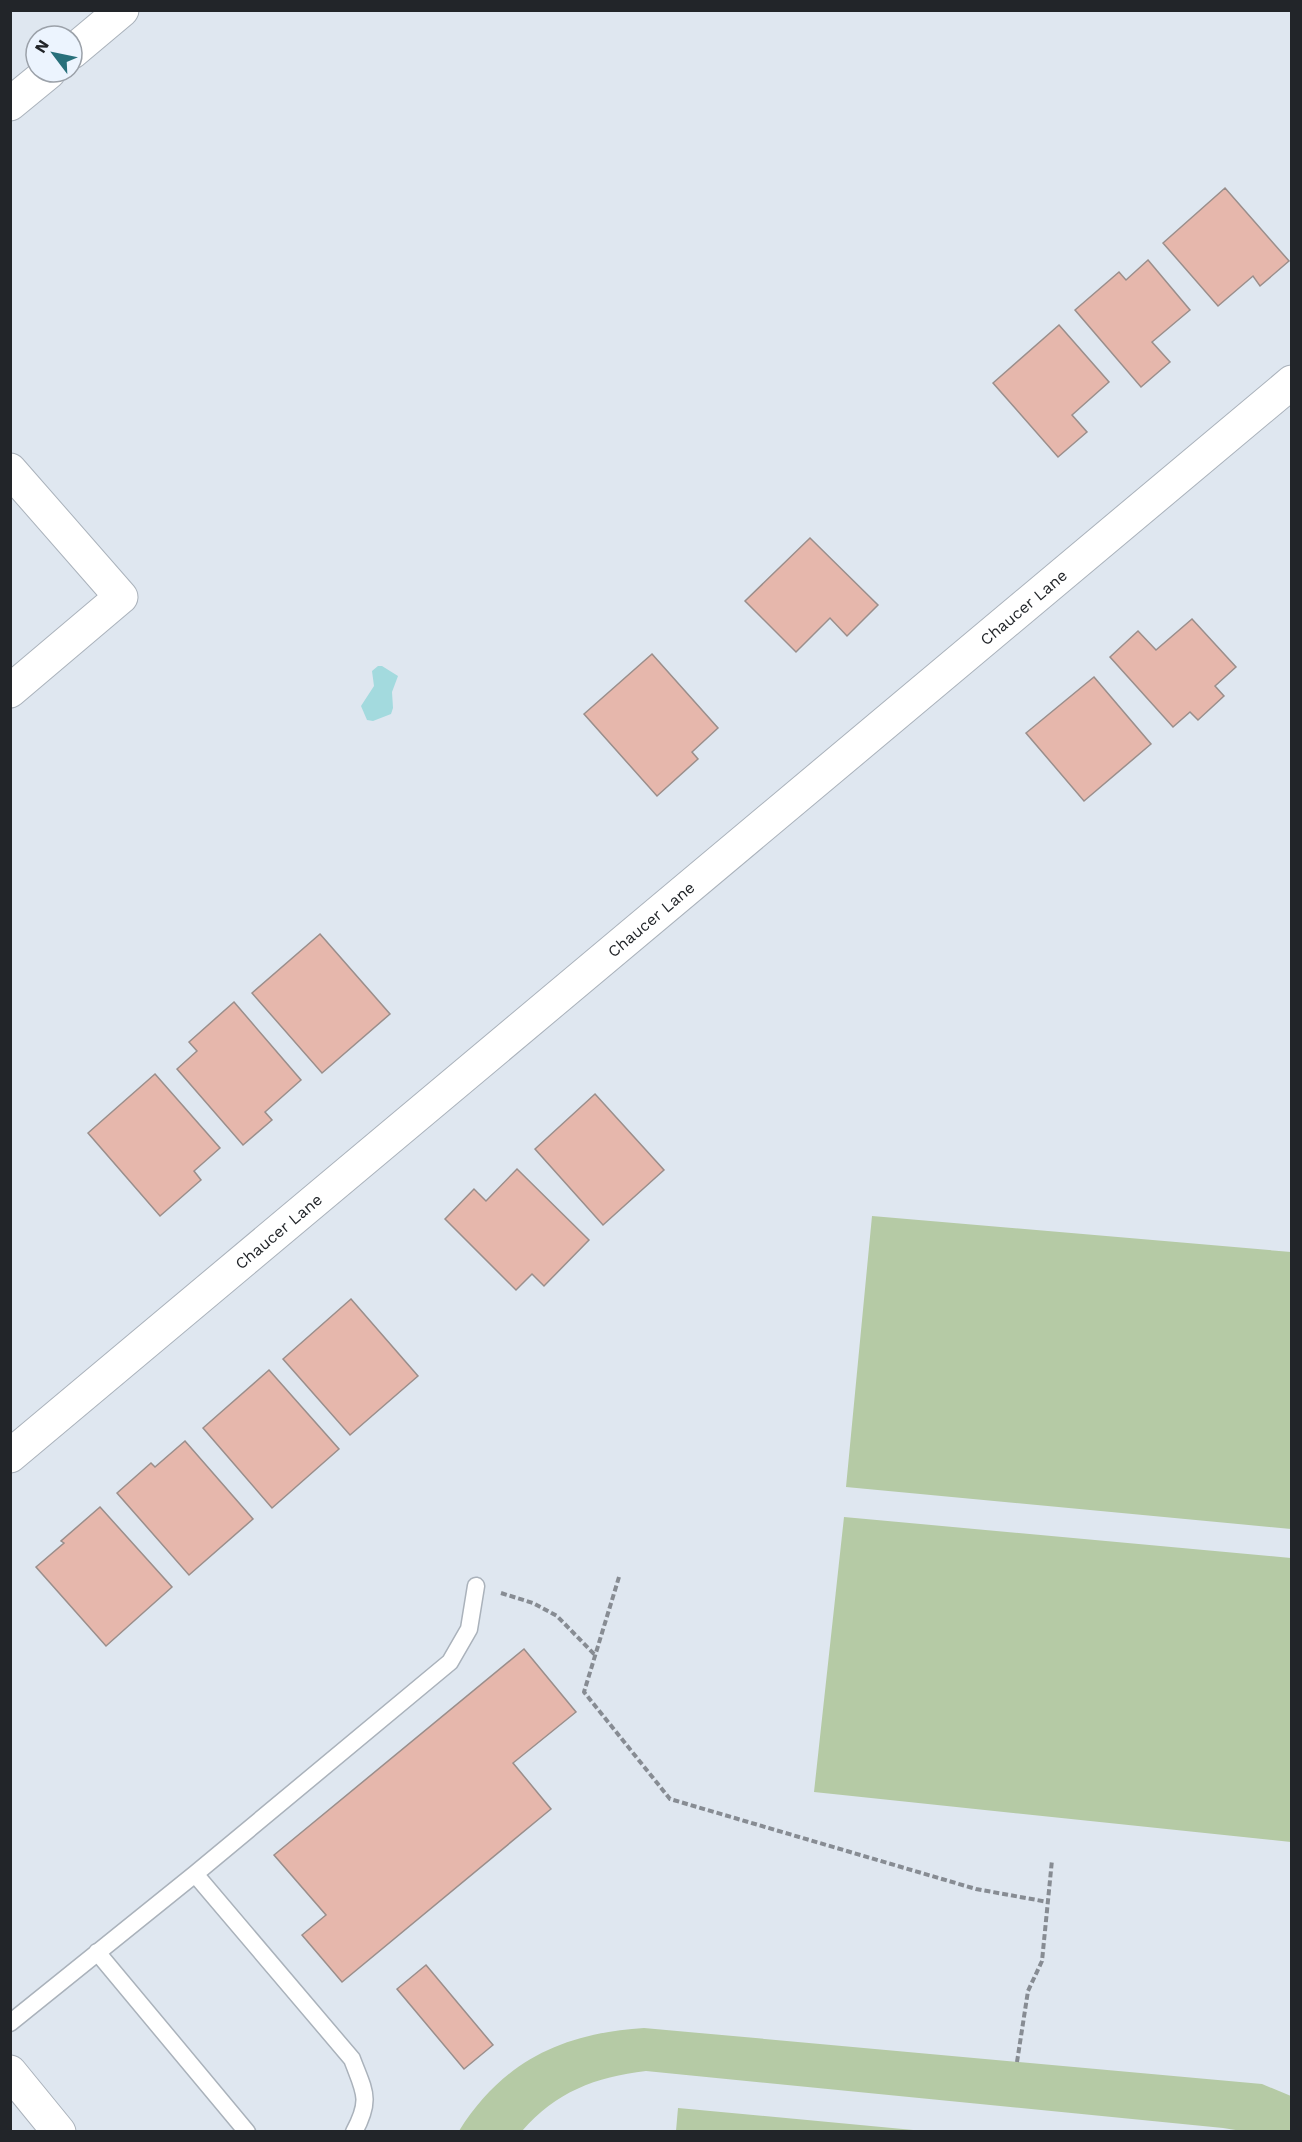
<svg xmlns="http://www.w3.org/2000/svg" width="1302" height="2142" font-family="'Work Sans',sans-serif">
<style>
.green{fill:#b5caa5}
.water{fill:#a3dade}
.building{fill:#e6b7ac;stroke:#9a8e8b;stroke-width:1.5}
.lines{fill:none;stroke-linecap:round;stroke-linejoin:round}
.service-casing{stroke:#aab2bb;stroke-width:19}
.minor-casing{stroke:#aab2bb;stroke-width:35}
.tertiary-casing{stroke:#aab2bb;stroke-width:35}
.path{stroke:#878c93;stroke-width:4;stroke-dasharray:6 3;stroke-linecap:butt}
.service{stroke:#fff;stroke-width:16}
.minor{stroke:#fff;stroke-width:33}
.tertiary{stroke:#fff;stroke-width:33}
.labels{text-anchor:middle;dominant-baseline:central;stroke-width:4.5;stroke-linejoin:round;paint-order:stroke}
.street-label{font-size:16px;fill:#222529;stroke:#ecf4fe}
</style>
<rect width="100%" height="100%" fill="#dfe7f0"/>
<path class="green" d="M872 1216 1291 1252V1529L846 1487Z
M844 1517 1291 1558V1842L814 1792Z
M644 2028 1262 2084 1291 2096V2131H1242L1223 2128 646 2071C595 2077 556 2092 522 2131H459C503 2061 563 2033 644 2028Z
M678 2108 924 2131H676Z"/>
<path class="water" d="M378 666H382L398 676 392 692 393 708 391 714 373 721 367 720 361 706 374 686 372 671Z"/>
<path class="building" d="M1225 188 1289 261 1260 286 1253 276 1218 306 1163 243Z
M1148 260 1190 310 1152 342 1170 362 1141 387 1075 310 1119 272 1126 280Z
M1059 325 1109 382 1072 415 1087 432 1058 457 993 383Z
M810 538 878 605 847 636 830 618 796 652 745 601Z
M1192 619 1236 667 1215 686 1224 696 1198 720 1190 712 1173 727 1110 657 1138 631 1156 650Z
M652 654 718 728 692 752 698 759 657 796 584 714Z
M1094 677 1151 744 1084 801 1026 733Z
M320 934 390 1014 322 1073 252 993Z
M234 1002 301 1080 265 1112 272 1120 243 1145 177 1069 197 1051 189 1042Z
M155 1074 220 1148 194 1171 201 1180 160 1216 88 1133Z
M595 1094 664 1170 603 1225 535 1149Z
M517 1169 589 1240 544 1286 532 1274 516 1290 445 1219 474 1189 486 1201Z
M351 1299 418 1376 350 1435 283 1359Z
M269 1370 339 1449 272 1508 203 1428Z
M185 1441 253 1519 189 1575 117 1493 151 1463 155 1467Z
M100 1507 172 1587 106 1646 36 1567 64 1543 61 1541Z
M524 1649 576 1712 513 1763 551 1809 342 1982 302 1935 326 1915 274 1855Z
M426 1965 493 2045 464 2069 397 1989Z"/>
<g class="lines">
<defs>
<path id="service" d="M195 1874 352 2059C364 2091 372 2099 354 2132
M97 1952 247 2132
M10 2023 195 1874 450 1662 469 1629 476 1586"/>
<g id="minor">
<path d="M72 52 122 10"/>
<path d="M10 104 49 72"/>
<path d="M10 470 121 597 10 691"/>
<path id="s1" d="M10 1456 1292 382"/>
</g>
<path id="tertiary" d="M10 2072 59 2132"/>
</defs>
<use href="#service" class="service-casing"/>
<use href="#minor" class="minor-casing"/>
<use href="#tertiary" class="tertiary-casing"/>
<path class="path" d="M619 1577 584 1692 670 1799 976 1889 1048 1902
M501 1593 533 1603 557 1616 595 1655
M1017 2062 1028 1991 1042 1961 1052 1860"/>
<use href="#service" class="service"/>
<use href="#minor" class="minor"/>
<use href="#tertiary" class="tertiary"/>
</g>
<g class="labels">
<g class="street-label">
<text stroke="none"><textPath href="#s1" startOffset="1322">Chaucer Lane</textPath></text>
<text stroke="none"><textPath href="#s1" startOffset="836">Chaucer Lane</textPath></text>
<text stroke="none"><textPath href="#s1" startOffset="350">Chaucer Lane</textPath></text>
</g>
</g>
<rect width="1302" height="2142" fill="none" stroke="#222529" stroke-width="24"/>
<g transform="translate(54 54) rotate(302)"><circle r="28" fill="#ecf4fe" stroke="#9ba1a9" stroke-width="1.5"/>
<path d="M0-4.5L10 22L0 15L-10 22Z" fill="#28707b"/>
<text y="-9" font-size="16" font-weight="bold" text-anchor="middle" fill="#222529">N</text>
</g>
</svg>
